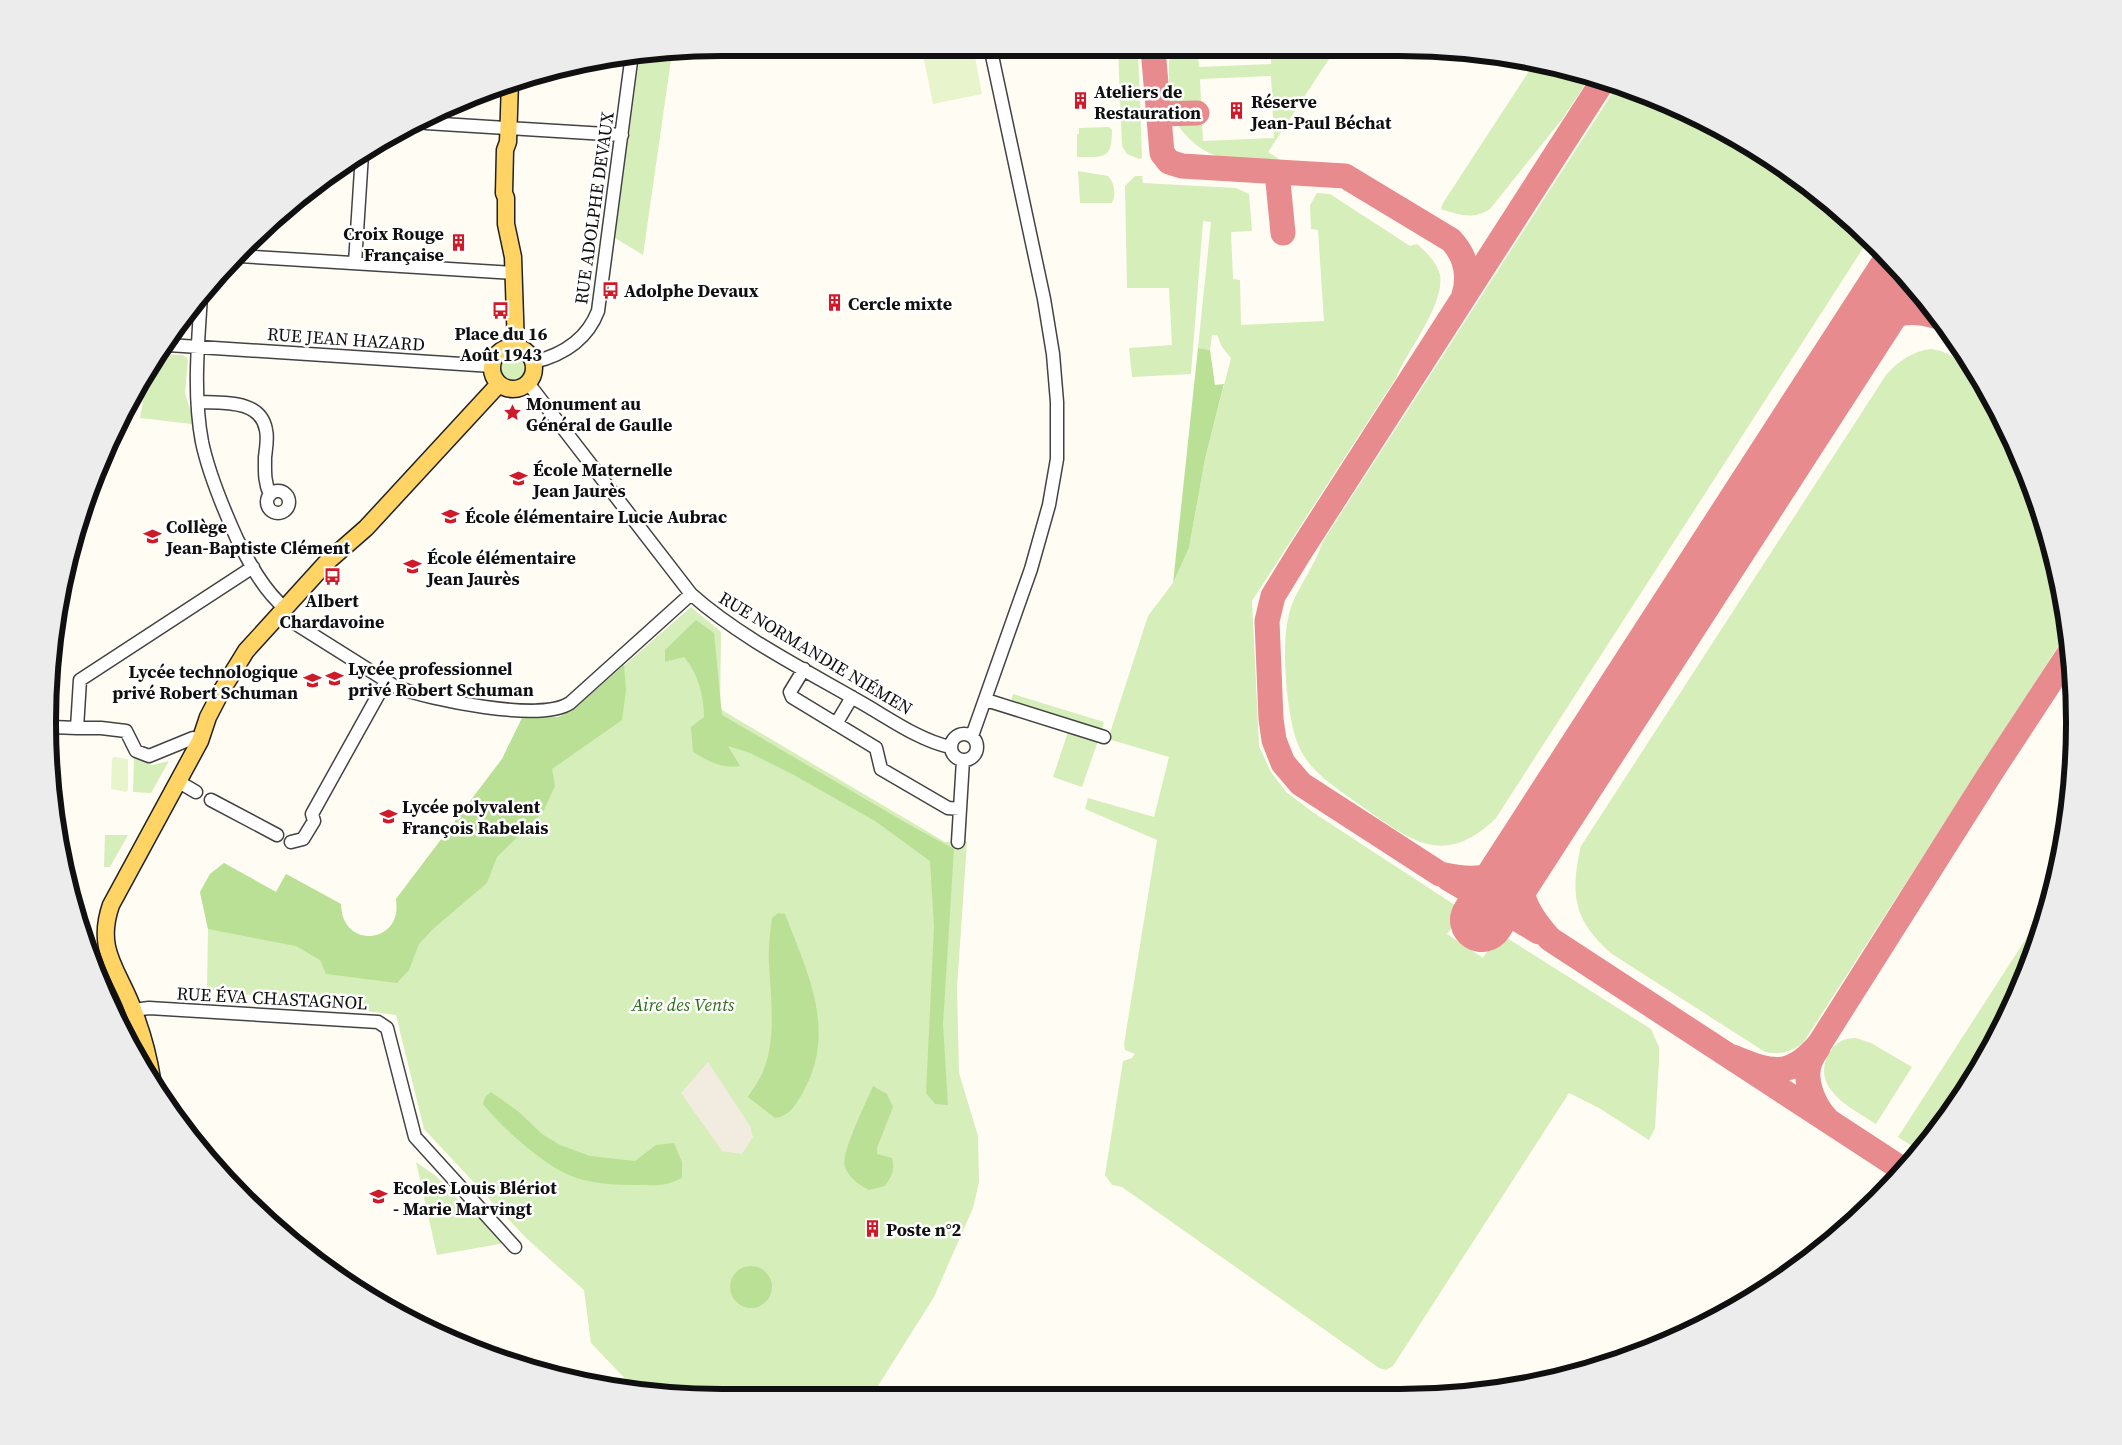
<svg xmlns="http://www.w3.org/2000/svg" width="2122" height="1445" font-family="'Source Serif 4',serif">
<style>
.green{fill:#d6eeb9}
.forest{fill:#bae096}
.pitch{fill:#e8f4cb}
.plaza{fill:#f2ece0}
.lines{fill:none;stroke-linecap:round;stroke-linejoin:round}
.taxiway{stroke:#e78b8e;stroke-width:25}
.runway{stroke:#e78b8e;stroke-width:64}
.minor-casing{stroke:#434343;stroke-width:15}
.major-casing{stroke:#212121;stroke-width:19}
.minor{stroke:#fff;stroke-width:12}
.major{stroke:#ffd364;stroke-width:16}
.labels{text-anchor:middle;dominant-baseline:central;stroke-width:5;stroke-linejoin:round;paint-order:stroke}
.poi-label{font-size:18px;font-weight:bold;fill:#101010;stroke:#fff;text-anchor:start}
.street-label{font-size:18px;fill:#101010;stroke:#fff}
.park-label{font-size:18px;font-style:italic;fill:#2e7019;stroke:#fff}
.rim{fill:none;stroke:#101010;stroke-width:6}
</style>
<rect width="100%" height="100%" fill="#fffcf4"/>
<path class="green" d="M1271 48H1330L1331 56 1268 152 1282 161C1274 164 1263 161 1254 161 1219 159 1202 156 1179 127L1181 123 1202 121 1203 141 1274 138 1271 76 1200 79 1201 101H1192V106L1174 107 1169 102V60L1176 57 1198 56 1199 67 1271 64Z
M1138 49 1142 158 1139 159 1127 154 1122 146 1118 50Z
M640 53H672L643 255 615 238Z
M1535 62 1588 80 1563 118 1490 209C1473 220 1459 215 1441 209L1443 203Z
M1615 89 1698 117 1775 161 1869 239 1496 818C1443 870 1409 839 1360 805 1343 793 1317 776 1306 759 1294 742 1291 721 1288 701 1285 673 1282 634 1291 607 1299 585 1315 566 1322 543Z
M1109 127 1112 130C1112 160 1104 157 1077 157V134H1079V128Z
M1078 171 1108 176C1115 184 1116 194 1112 203H1080Z
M1135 176H1142L1143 183 1236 188 1249 194 1252 231 1231 232 1233 279 1240 280 1241 325 1324 321 1318 230 1311 229 1310 205 1317 193 1330 194 1410 246 1417 244C1426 252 1437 262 1440 275 1445 304 1407 351 1396 378L1252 601 1259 746 1271 772 1286 792 1314 813 1464 911 1447 934 1483 958 1499 933 1651 1029 1659 1047V1062L1655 1128 1649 1140 1599 1108 1569 1093 1393 1366 1386 1370 1379 1368 1122 1187 1112 1185 1105 1175 1123 1061 1132 1058 1135 1054 1125 1050 1124 1044 1157 840 1085 809 1088 798 1154 817 1169 757 1108 739 1148 616 1173 583 1189 548 1205 459 1231 358 1222 347 1217 335H1212L1210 350 1198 348 1211 222 1203 221 1191 374 1132 377 1129 348 1172 345 1169 288H1127L1125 186Z
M1931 349 1941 351 1970 365 2023 464 2061 591 2066 634 1803 1043C1790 1052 1781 1055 1765 1052L1612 954C1573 920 1570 894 1581 846L1886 375C1898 361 1913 351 1931 349Z
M163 354 183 355 188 359 185 393 191 412 192 424 140 418 147 380Z
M501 368a13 13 0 1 1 26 0a13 13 0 1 1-26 0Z
M691 607 721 632 720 709 945 842H967L957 988 959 1073 978 1136 979 1182 973 1208 934 1297 871 1397 723 1398 635 1389 591 1343 584 1290 526 1238 424 1129 396 1015 207 989 208 929 200 892 210 874 224 863 276 892 286 874 341 904C341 950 404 945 396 899L502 759 522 718 558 717 572 711Z
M1013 694 1104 722 1101 731 1010 704Z
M1069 729 1099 738 1082 787 1053 777Z
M134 758 152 765 169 761 151 793 133 792Z
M105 835H128L110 867H104Z
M2029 934 2036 940 2030 958 2025 966 2026 971 2023 969 2012 987 2017 992 1961 1097 1918 1150 1898 1137Z
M1856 1038 1871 1043 1912 1067 1876 1124C1852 1108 1808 1088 1830 1052 1836 1042 1844 1038 1856 1038Z
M416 1162 436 1176 475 1218 481 1216 505 1243 437 1255Z"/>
<path class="forest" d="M1198 348 1210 350 1215 385 1224 384 1205 459 1189 548 1173 583Z
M696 620 714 633 722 715 908 824 954 849 943 1024 948 1105 935 1104 926 1093 934 927 930 861 875 821 792 774 750 753 728 746 740 766C722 769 708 761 693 752L691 727 704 717C704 696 698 673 684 657L665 662V650Z
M624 665 626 690 622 720 552 769 555 786 543 812 497 857 487 883 433 929 419 944 409 970 397 983 326 974 320 960 296 946 208 929 200 892 210 874 224 863 276 892 286 874 341 904C341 950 404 945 396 899L502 759 522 718 558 717 572 711Z
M778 913 785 914C808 974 838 1032 802 1094 795 1106 789 1116 775 1118L748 1097C752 1090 758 1082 762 1074 777 1040 771 1000 769 964 768 948 770 933 772 918Z
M873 1086 887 1094 893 1107 877 1148V1154L892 1158C895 1170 892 1176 885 1186L869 1190C859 1185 849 1178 845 1167 840 1154 867 1101 873 1086Z
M491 1092 519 1112 542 1134 560 1145 590 1156 635 1161 656 1145 674 1143 682 1162V1178C664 1187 657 1185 637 1185 616 1185 589 1184 569 1175 543 1164 501 1127 483 1104L485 1097Z
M730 1287a21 21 0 1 1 42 0a21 21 0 1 1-42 0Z"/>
<path class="pitch" d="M931 51H974L982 94 933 104 923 55 931 53Z
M114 757 128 759V790L126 792 111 789 112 759Z"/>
<path class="plaza" d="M708 1062 750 1126 753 1137 742 1154 722 1151 681 1093Z"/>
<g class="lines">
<path class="taxiway" d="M1153 49 1162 153 1169 162 1182 166 1345 176 1451 240C1466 256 1470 274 1464 295
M1159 114 1197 113
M1277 172 1283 233
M1849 352C1872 323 1896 304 1935 316
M1534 838C1502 875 1490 885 1440 874L1301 784 1283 763 1274 740 1271 719 1267 621 1273 596 1300 552 1601 84
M1531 845C1512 885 1522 908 1550 939L1902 1169
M1449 879 1539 932
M1818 1048C1815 1052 1812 1057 1810 1062 1803 1080 1814 1105 1826 1118
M1733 1057C1772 1073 1790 1079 1820 1043L1990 774 2068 655"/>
<path class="runway" d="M1482 920 1900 273"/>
<defs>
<path id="minor" d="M426 123 622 135
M239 256 514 273
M355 263 362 154
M201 296C198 344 193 394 202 442 209 475 223 508 237 539 249 562 264 591 285 608
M168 345 492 366
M534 362C562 355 587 340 598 311L632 54
M528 383 691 594C739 637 807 671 862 703 890 719 919 740 950 747
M198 402C222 403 261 399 266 430 268 438 266 449 265 457 265 471 264 481 270 495
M267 502a11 11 0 1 1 22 0a11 11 0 1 1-22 0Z
M280 614 396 687C429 699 541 723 570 703L691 594
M804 669 790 692 792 697 876 748 881 769 948 808 960 809
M986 700 1104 737
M836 724 852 697
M52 727 77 728 80 680 253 567
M77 728H101L126 731 136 751 149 756 193 738
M951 747a13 13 0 1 1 26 0a13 13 0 1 1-26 0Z
M972 736 1031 569 1049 505 1057 459V402L1053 354 1044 299 991 51
M179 782 196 792
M211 800 277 835
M291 842 303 839 314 821 312 814 386 681
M958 842 963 760
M133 1010 149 1008 378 1022 387 1028 415 1137 515 1247"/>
<path id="major" d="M510 82 508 142 505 150 504 193 506 198V224L513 257 516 347
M492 368a21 21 0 1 1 42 0a21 21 0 1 1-42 0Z
M152 1079C148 1053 141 1029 131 1004 116 967 96 948 111 905L200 741 208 717 222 690 246 651 326 563 366 528 499 384"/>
</defs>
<use href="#minor" class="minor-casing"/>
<use href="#major" class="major-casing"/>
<use href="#minor" class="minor"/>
<use href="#major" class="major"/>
</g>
<defs>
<symbol id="building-bare" viewBox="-9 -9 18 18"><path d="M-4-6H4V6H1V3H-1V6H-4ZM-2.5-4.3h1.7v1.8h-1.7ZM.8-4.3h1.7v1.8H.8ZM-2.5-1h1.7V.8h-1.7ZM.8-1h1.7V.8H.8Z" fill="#cf1a29" stroke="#fff" stroke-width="2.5" paint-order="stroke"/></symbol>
<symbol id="bus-bare" viewBox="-9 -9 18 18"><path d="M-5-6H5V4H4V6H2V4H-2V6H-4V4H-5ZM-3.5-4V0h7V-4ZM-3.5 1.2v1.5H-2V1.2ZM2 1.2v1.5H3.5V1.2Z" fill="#cf1a29" stroke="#fff" stroke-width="2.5" paint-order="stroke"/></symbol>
<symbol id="sight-bare" viewBox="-9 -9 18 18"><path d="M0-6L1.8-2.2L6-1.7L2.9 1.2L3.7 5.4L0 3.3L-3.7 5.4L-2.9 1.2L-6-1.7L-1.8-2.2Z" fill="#cf1a29" stroke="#fff" stroke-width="2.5" paint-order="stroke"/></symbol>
<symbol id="school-bare" viewBox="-9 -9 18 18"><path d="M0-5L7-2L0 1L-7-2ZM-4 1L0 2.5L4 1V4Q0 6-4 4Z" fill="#cf1a29" stroke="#fff" stroke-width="2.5" paint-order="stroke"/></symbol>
</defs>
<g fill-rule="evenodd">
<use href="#building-bare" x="1068" y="88" width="25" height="25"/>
<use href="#building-bare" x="1224" y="98" width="25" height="25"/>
<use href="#building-bare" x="446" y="230" width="25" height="25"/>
<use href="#bus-bare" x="598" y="278" width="25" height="25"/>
<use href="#building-bare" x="822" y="290" width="25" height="25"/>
<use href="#bus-bare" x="488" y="298" width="25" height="25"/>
<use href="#sight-bare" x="500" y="400" width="25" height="25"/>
<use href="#school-bare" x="506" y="466" width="25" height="25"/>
<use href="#school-bare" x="438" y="504" width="25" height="25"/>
<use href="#school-bare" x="140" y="524" width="25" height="25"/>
<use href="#school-bare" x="400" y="554" width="25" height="25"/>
<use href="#bus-bare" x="320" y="564" width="25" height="25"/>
<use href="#school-bare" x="322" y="666" width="25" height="25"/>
<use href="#school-bare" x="300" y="668" width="25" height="25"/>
<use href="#school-bare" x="376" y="804" width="25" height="25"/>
<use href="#school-bare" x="366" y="1184" width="25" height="25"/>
<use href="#building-bare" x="860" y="1216" width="25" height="25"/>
</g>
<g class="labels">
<g class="poi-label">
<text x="1094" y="91">Ateliers de<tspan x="1094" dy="21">Restauration</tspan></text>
<text x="1251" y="101">Réserve<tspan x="1251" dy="21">Jean-Paul Béchat</tspan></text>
<text x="444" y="233" text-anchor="end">Croix Rouge<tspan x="444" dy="21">Française</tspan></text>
<text x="624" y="290">Adolphe Devaux</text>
<text x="848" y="303">Cercle mixte</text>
<text x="501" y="333" text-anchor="middle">Place du 16<tspan x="501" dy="21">Août 1943</tspan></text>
<text x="526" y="403">Monument au<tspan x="526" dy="21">Général de Gaulle</tspan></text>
<text x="533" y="469">École Maternelle<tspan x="533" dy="21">Jean Jaurès</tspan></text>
<text x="465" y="516">École élémentaire Lucie Aubrac</text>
<text x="166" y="526">Collège<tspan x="166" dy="21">Jean-Baptiste Clément</tspan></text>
<text x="427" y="557">École élémentaire<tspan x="427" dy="21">Jean Jaurès</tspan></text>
<text x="332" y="600" text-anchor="middle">Albert<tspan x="332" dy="21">Chardavoine</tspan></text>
<text x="348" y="668">Lycée professionnel<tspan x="348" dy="21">privé Robert Schuman</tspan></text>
<text x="298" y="671" text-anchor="end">Lycée technologique<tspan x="298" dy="21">privé Robert Schuman</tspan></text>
<text x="402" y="806">Lycée polyvalent<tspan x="402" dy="21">François Rabelais</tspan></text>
<text x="393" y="1187">Ecoles Louis Blériot<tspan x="393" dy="21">- Marie Marvingt</tspan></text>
<text x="886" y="1229">Poste n°2</text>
</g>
<g class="street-label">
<text transform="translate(594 208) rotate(-82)">RUE ADOLPHE DEVAUX</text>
<text transform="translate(346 339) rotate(4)">RUE JEAN HAZARD</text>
<text transform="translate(816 653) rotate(31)">RUE NORMANDIE NIÉMEN</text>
<text transform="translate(272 998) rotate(3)">RUE ÉVA CHASTAGNOL</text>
</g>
<g class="park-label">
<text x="683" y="1004">Aire des Vents</text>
</g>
</g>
<path d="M0 0H2122V1445H0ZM722 56H1400A666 666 0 0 1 2066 722V723A666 666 0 0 1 1400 1389H722A666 666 0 0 1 56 723V722A666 666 0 0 1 722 56Z" fill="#ececec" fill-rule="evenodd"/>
<path class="rim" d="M722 56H1400A666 666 0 0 1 2066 722V723A666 666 0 0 1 1400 1389H722A666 666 0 0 1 56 723V722A666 666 0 0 1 722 56Z"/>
</svg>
